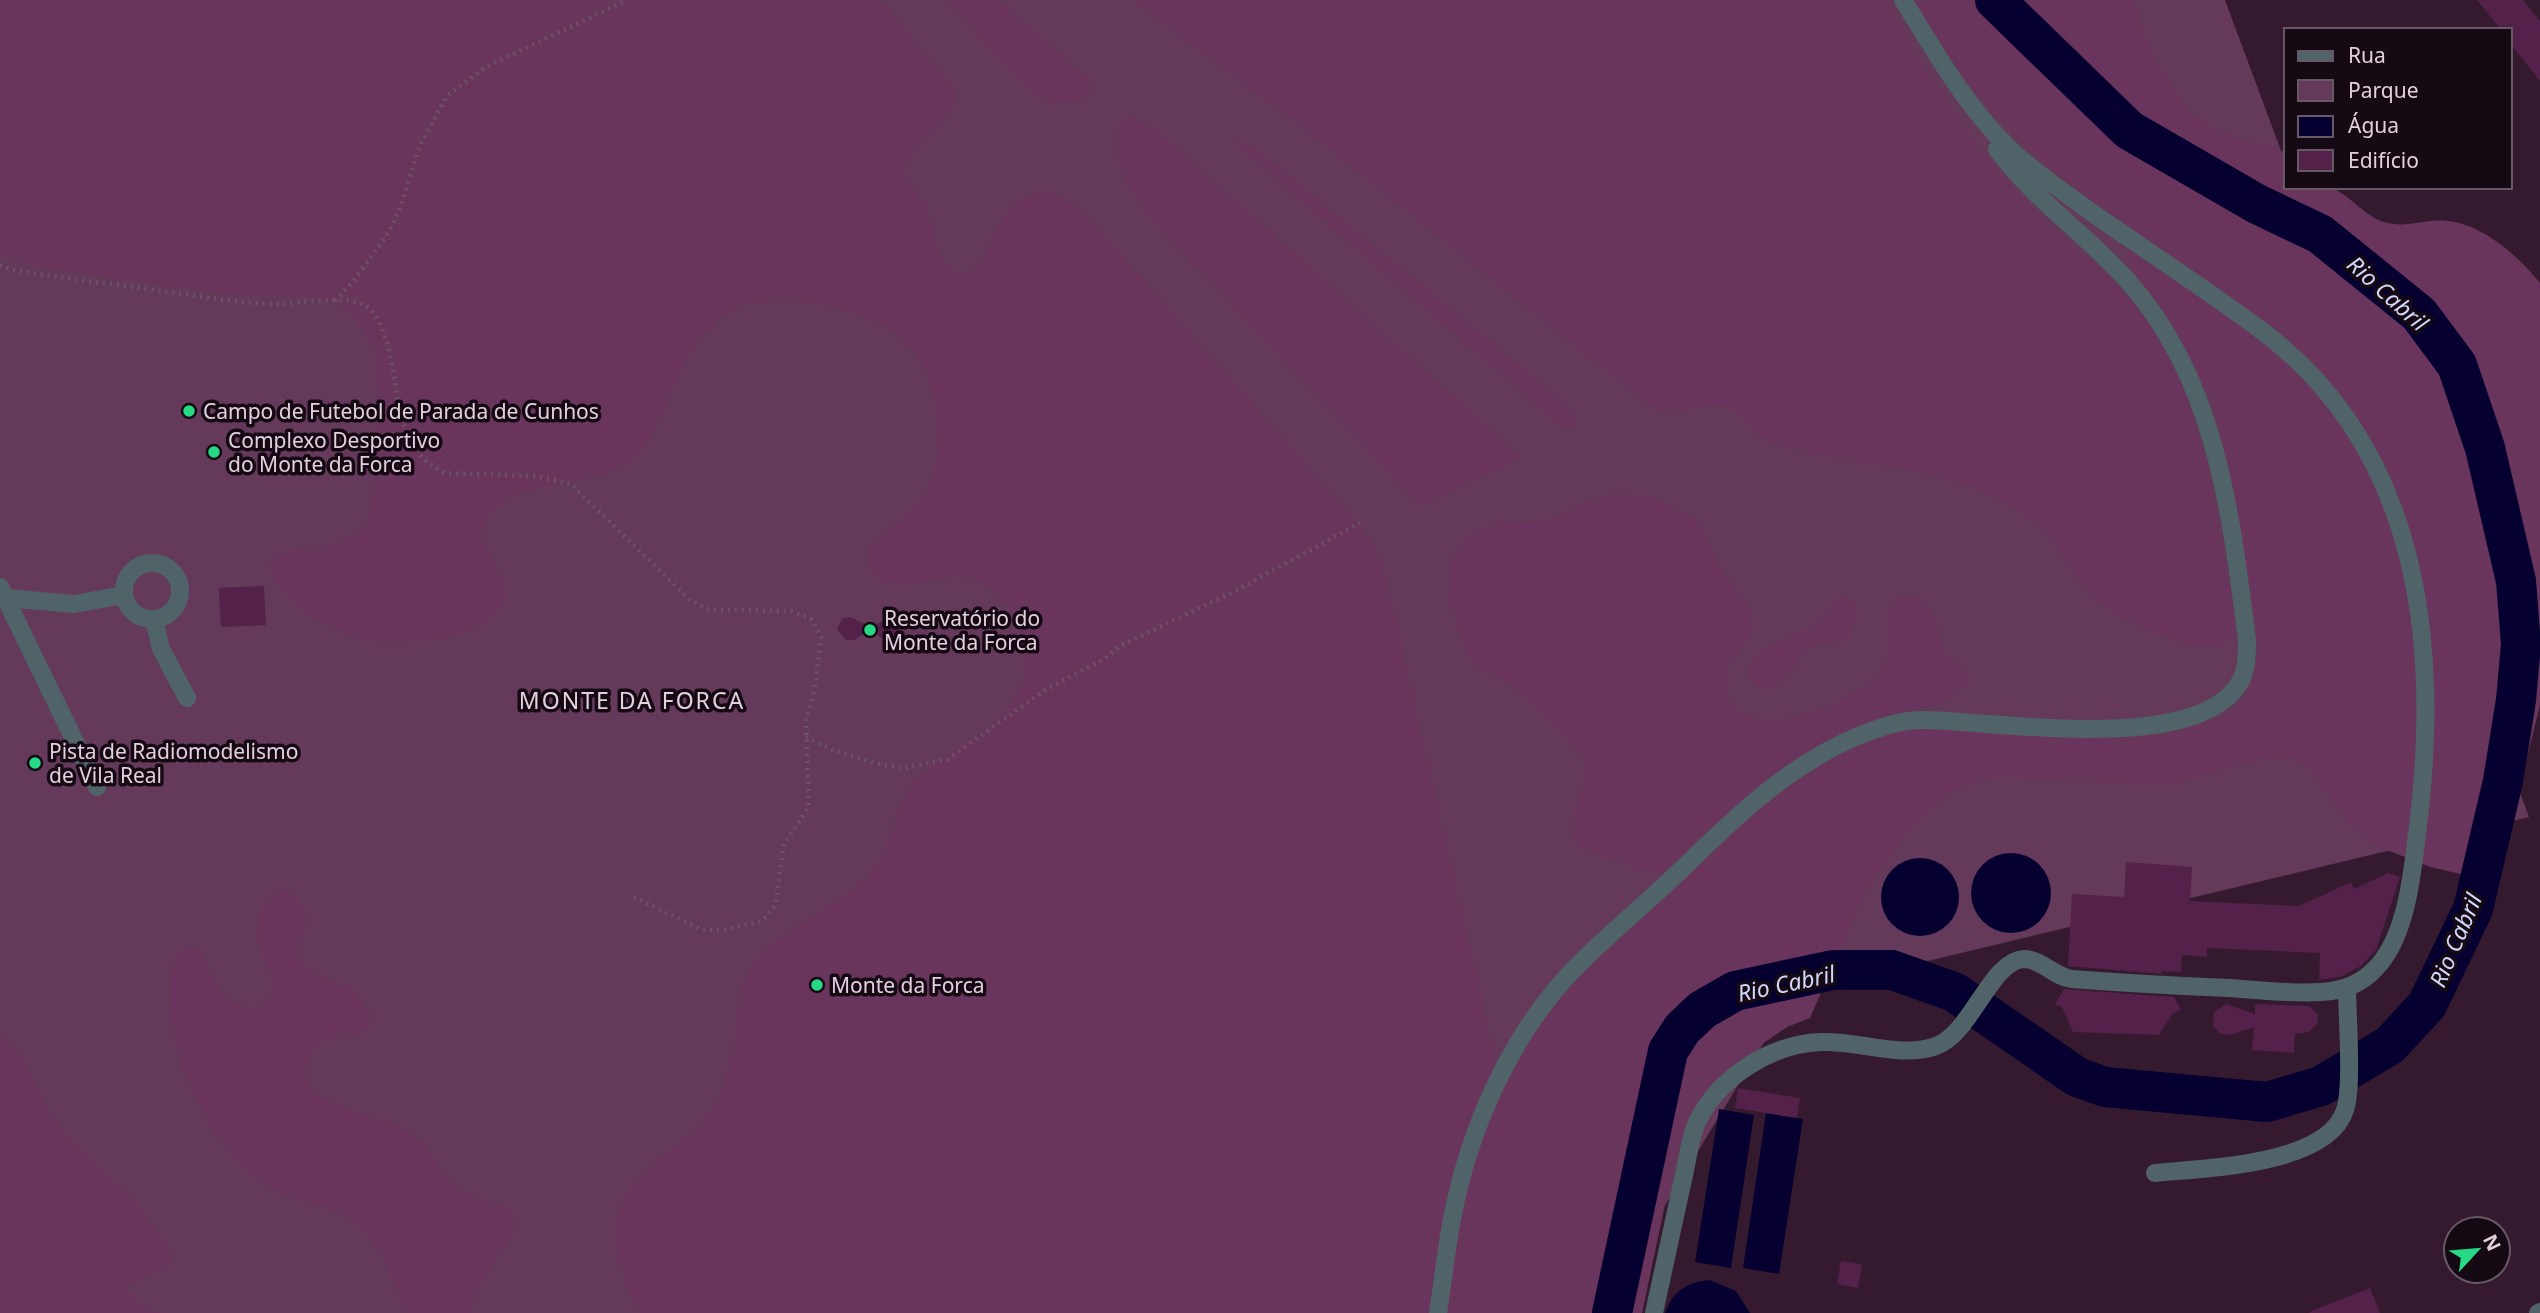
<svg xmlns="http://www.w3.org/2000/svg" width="2540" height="1313" font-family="'Noto Sans',sans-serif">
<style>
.green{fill:#64395a}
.forest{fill:#69355d}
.water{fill:#060030}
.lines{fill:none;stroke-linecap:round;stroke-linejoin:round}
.river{stroke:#060030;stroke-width:40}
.building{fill:#532149}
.path{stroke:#6c5466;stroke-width:4.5;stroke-dasharray:2 5;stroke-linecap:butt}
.minor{stroke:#506368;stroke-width:18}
.poi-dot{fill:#27d885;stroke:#150a13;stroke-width:2.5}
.labels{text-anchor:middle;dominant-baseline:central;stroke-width:7;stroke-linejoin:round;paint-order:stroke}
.poi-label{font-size:21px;fill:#e2d0dd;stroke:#150a13;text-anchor:start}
.water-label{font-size:23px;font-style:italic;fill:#d0d7fa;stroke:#150a13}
.neighbourhood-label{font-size:23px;letter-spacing:2px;fill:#e2d0dd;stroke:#150a13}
</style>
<rect width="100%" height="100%" fill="#351a2f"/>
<path class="green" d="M0 0H2225L2286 164V187H2295L2529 817 1794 993 1600 1313H0Z"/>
<path class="forest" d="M0 0H880L956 90C959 123 911 139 903 171 909 183 918 193 925 204 938 229 929 256 956 273 987 271 989 240 1003 218 1031 178 1062 191 1090 220L1354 518 1375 548 1387 584 1496 1062 1477 1109 1430 1313H641C608 1251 600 1208 659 1159 678 1143 699 1130 712 1108 726 1087 733 1057 736 1033 740 1011 738 992 749 971 770 931 839 909 871 872 895 845 892 803 918 778 956 743 1042 712 1023 646 985 514 906 623 868 566L869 549C880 535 895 526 908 514 946 479 946 426 929 380 914 339 884 322 844 310 761 284 707 302 674 386 663 412 655 442 631 460 590 491 522 474 488 516 460 549 541 585 484 622 458 639 396 646 365 640 340 635 250 587 275 555 311 544 353 555 371 513L378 394 375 354 360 325 340 305 318 297 231 294 45 267 0 255Z
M945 0H998L1090 81 1094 92C1082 106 1051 102 1036 96Z
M1132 0H1884C1923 64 1963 132 2013 188 2044 222 2081 250 2114 283 2187 358 2204 442 2221 543 2225 568 2238 613 2232 637 2209 669 2106 612 2086 590 2068 570 2059 544 2038 526 1962 459 1857 471 1767 441 1750 433 1745 410 1725 406 1699 402 1679 419 1653 408L1306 130Z
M1913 0H2134C2144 46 2175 110 2220 132 2242 142 2265 141 2286 153V187C2299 187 2317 184 2329 187 2349 193 2363 216 2384 222 2406 229 2426 218 2448 221 2484 225 2518 256 2540 283V705L2496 882 2430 867 2377 846 2349 824 2308 767 2294 759 2273 755 2172 784 2003 776C1896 786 1849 934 1810 1018L1787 1027 1746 1055 1691 1117 1677 1148 1642 1313H1445L1468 1176 1495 1103 1527 1042 1578 978 1670 893 1738 823 1831 759 1859 744 1914 727 2130 739C2164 736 2228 727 2248 694 2257 678 2256 658 2258 641L2219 426 2208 390 2163 312 2131 269 2124 224C2028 155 1974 103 1913 0Z
M1132 118 1154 128 1522 458 1420 506 1146 213C1131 191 1101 144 1126 120Z
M1236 139 1264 156 1547 388 1572 411 1578 422 1573 429 1562 427 1246 153 1235 141Z
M1620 493 1651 498 1700 523 1719 565 1747 604 1753 626C1747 645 1727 659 1726 678 1722 760 1867 702 1884 667 1893 650 1887 628 1888 609L1901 597H1913L1925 605 1939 624V641L1944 653 1968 674 1969 683 1940 704 1879 718 1833 741 1737 804 1663 872C1645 876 1628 863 1612 858 1604 856 1595 855 1587 851 1550 831 1597 788 1583 759 1577 747 1526 696 1514 687 1502 678 1487 677 1477 666 1459 647 1445 592 1450 566 1453 551 1465 537 1479 530 1500 518 1528 526 1551 519 1575 512 1596 495 1620 493Z
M1843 596 1852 600 1856 615 1849 637C1836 649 1827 640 1813 645 1794 653 1786 710 1750 680L1748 669C1769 636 1792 643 1816 623 1827 614 1830 602 1843 596Z
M282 889H289L307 915C306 935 291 955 308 971L355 991 371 1013 369 1026C349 1044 321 1028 309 1057 304 1069 304 1078 310 1089 319 1096 361 1115 373 1119 383 1122 394 1123 404 1128 429 1142 440 1176 466 1193 478 1201 515 1204 516 1218 517 1243 474 1274 471 1313H405C395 1283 382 1245 357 1224 328 1200 285 1203 256 1179 205 1135 165 1051 170 984 171 970 173 954 186 947L198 950C213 964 212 988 230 1001 247 1014 273 1006 272 981 272 970 264 961 261 951 254 927 260 900 282 889Z
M0 1035 23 1059 49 1112 67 1138 134 1201 171 1252V1258L163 1269 127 1284 126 1291 141 1305 160 1313H0Z"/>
<path class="water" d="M1971 893a40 40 0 1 1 80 0a40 40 0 1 1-80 0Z
M1881 897a39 39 0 1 1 78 0a39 39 0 1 1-78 0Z
M1719 1109 1754 1115 1731 1268 1695 1262Z
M1766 1113 1803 1119 1779 1274 1743 1268Z
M1710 1280 1736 1291 1750 1313H1665C1673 1291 1687 1282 1710 1280Z"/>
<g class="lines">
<path class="river" d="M1612 1313 1668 1051 1682 1029 1702 1010 1735 991 1833 970H1892L1954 992 2077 1077 2105 1087 2267 1102 2321 1086 2390 1045 2427 1005 2473 909 2503 781 2516 700 2521 644 2516 581 2485 448 2457 365 2419 314 2320 234 2257 204 2129 130 1995 0"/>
</g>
<path class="building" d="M2477 0H2523L2540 21V81L2512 46 2510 30H2501Z
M264 586 266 625 221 627 219 588Z
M850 617 871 627 887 619H894L900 624 901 636 895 641 887 642 870 629 854 640H846L837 629 842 619Z
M2126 862 2192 867 2190 901 2299 906 2351 882 2354 889 2388 873 2400 877 2376 950 2361 966 2340 977 2319 980 2320 953 2207 948V957L2182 955 2181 972 2161 971 2163 974 2068 966 2072 894 2124 897Z
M2064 989 2174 997 2181 1010 2173 1013 2159 1035 2073 1032 2062 1007 2055 1004Z
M2226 1004 2255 1014V1004L2309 1006 2317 1014 2318 1023 2309 1032 2295 1034 2294 1053 2252 1050 2254 1027 2230 1035 2219 1033 2213 1026 2214 1012Z
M1738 1088 1800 1098 1797 1118 1735 1108Z
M1841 1261 1862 1264 1858 1288 1837 1284Z
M2370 1288 2380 1313H2310L2309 1312Z"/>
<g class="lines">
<path class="path" d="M0 265 12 270C66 278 120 285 175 293 208 297 241 304 275 304 298 304 357 292 371 310 409 359 379 443 445 473L536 476 571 484 690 600 710 610 791 611 811 619 821 637 815 688 806 719 809 807 784 844 775 906 762 921 729 929 702 930 632 896
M335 301 355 279 389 232 401 205 420 145 447 96 486 67 627 0
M806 737 833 750 883 765 905 768 948 759 1045 690 1104 659 1120 646 1235 591 1360 523"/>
<path class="minor" d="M124 591a28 28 0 1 1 56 0a28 28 0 1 1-56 0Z
M0 587 97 787
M6 598 74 604 124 595
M154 619 161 649 187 698
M2155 1173C2203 1168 2327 1166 2345 1110 2353 1086 2347 1016 2347 987
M1438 1313C1443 1282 1446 1250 1452 1219 1469 1129 1510 1036 1573 970 1608 934 1647 903 1683 868 1736 816 1792 762 1863 734 1882 727 1901 720 1921 720 1993 720 2201 757 2241 680 2247 668 2247 653 2247 640 2231 513 2216 380 2128 281 2087 235 2033 199 1997 149
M1654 1313C1663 1270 1673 1227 1682 1184 1687 1164 1689 1141 1697 1122 1719 1077 1771 1044 1821 1042 1857 1040 1901 1059 1936 1046 1971 1034 1991 960 2024 959 2042 959 2054 977 2072 979 2124 983 2177 986 2230 988 2260 990 2291 994 2321 992 2341 991 2361 984 2375 969 2406 938 2412 876 2417 834 2441 648 2422 448 2258 328 2204 288 2147 251 2091 212 2063 191 2033 172 2008 147 1964 104 1935 51 1903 0
M2538 1313 2540 1312"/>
</g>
<g class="poi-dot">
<circle cx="189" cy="411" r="7"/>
<circle cx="214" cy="452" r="7"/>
<circle cx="870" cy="630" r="7"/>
<circle cx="35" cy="763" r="7"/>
<circle cx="817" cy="985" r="7"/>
</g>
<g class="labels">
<g class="poi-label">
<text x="203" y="411">Campo de Futebol de Parada de Cunhos</text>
<text x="228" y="440">Complexo Desportivo<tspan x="228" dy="24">do Monte da Forca</tspan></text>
<text x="884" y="618">Reservatório do<tspan x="884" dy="24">Monte da Forca</tspan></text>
<text x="49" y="751">Pista de Radiomodelismo<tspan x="49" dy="24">de Vila Real</tspan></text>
<text x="831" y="985">Monte da Forca</text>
</g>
<g class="water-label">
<text transform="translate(2388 293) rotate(42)">Rio Cabril</text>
<text transform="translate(2455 940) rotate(-67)">Rio Cabril</text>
<text transform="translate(1786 983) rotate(-12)">Rio Cabril</text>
</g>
<g class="neighbourhood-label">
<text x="632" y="700">MONTE DA FORCA</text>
</g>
</g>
<rect x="2284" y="28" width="228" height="161" fill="#150a13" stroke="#675964" stroke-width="2"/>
<rect x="2298" y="51" width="35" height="10" fill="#506368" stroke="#675964" stroke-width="2"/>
<text x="2348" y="63" font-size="21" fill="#e2d0dd">Rua</text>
<rect x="2298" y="80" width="35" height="21" fill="#64395a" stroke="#675964" stroke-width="2"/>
<text x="2348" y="98" font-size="21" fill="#e2d0dd">Parque</text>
<rect x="2298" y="116" width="35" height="21" fill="#060030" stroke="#675964" stroke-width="2"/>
<text x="2348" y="133" font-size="21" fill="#e2d0dd">Água</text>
<rect x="2298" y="150" width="35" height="21" fill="#532149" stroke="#675964" stroke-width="2"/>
<text x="2348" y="168" font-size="21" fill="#e2d0dd">Edifício</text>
<g transform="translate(2477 1250) rotate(64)"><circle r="33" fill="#150a13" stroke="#675964" stroke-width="2"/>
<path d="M0-5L12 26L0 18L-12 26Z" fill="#27d885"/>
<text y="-10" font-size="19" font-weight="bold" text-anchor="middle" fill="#e2d0dd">N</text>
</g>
</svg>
